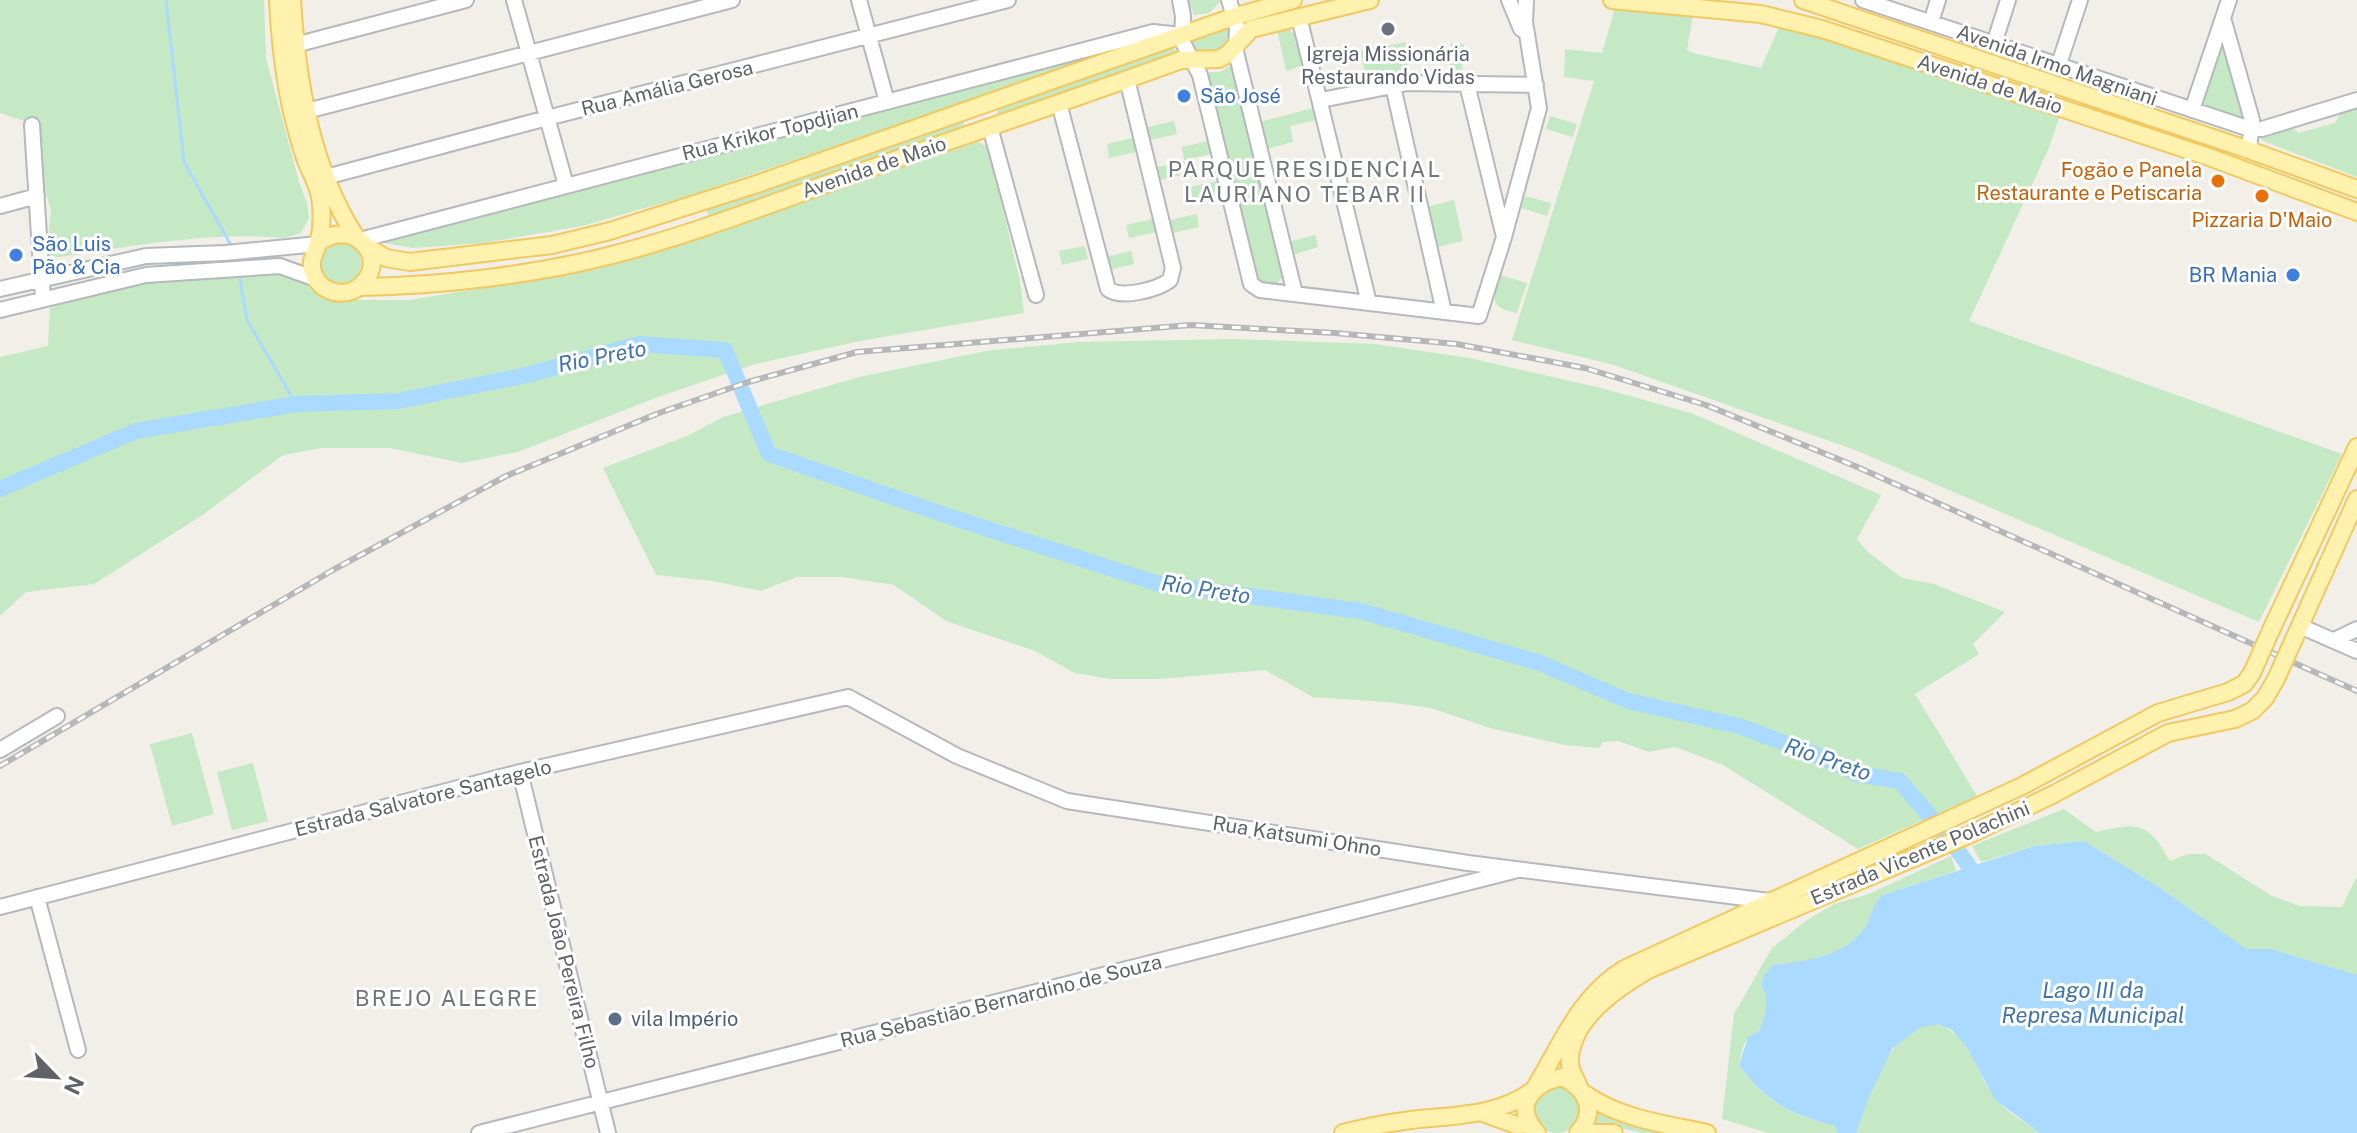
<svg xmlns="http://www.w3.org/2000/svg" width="2357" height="1133" font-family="'Public Sans',sans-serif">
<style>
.green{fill:#c5e8c5}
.water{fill:#aadaff}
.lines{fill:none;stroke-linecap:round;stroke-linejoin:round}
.stream{stroke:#aadaff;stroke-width:3}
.river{stroke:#aadaff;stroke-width:16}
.minor-casing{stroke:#b5b8bc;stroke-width:18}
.major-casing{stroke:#f2c960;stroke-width:20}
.minor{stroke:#fff;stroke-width:14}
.major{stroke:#fff2af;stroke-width:16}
.rail-casing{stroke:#b6b7b8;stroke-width:6}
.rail{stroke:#fff;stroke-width:3;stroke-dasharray:9;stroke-linecap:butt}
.major-bridge-casing{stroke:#f2c960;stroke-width:20;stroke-linecap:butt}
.major-bridge{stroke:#fff2af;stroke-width:16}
.worship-dot{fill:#6b7280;stroke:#fff;stroke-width:3}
.shop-dot{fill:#3f7fe0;stroke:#fff;stroke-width:3}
.food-dot{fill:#e8710a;stroke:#fff;stroke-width:3}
.service-dot{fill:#5c6f8a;stroke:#fff;stroke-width:3}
.labels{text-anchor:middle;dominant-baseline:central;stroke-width:6;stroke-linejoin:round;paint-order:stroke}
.worship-label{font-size:20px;fill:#5b616d;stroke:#fff}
.street-label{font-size:20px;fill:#5f6368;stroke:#fff}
.shop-label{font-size:20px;fill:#366cbe;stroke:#fff;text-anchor:start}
.food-label{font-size:20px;fill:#c56008;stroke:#fff;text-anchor:end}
.service-label{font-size:20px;fill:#4e5e75;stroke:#fff;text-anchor:start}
.neighbourhood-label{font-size:22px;letter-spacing:2px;fill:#70757a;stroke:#fff}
.water-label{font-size:22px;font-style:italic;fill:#4174aa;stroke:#fff}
</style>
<rect width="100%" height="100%" fill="#f1efe8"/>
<path class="green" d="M0 0H264L266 58 299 182 307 203 309 218 301 233 284 238C204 231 125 248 46 259L51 210 44 186 39 126 0 113Z
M1188 0H1220V2L1209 13 1194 15Z
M1615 8 1693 15 1687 50 1693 53 1761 68 1779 27 1833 41 2059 118 2048 150 1969 321 2342 454 2259 622 1855 450 1614 365 1512 340 1594 81 1564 77 1565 49 1602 53Z
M1230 22 1233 32 1226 51 1197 55 1184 39Z
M1277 30H1289L1296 35 1304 65 1286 71Z
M1406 42 1408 71 1367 80 1360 51Z
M1451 43 1464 44 1462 73 1449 72Z
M1172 47 1180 55 1003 118 997 115 998 107Z
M2219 48 2223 50 2243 112 2240 120 2200 105Z
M1111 52 691 195 582 226 484 243 413 248 385 243 428 227Z
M1236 62 1285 274 1274 287 1253 278 1206 72H1220Z
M1313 108 1316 120 1290 126 1293 142 1266 149 1259 122Z
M2357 109V177L2261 140 2265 134 2295 129 2299 133 2335 123 2340 114Z
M1550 116 1577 124 1573 137 1546 129Z
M960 120 964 123V130L712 219 705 209Z
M1174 121 1177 134 1150 140 1148 127Z
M1133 138 1136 152 1109 158 1107 144Z
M1208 141 1211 154 1184 160 1182 147Z
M978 142 988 147 1020 281 1024 313 860 341 755 364 655 398 518 452 462 463 390 448H322L283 455 201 516 94 584 26 592 0 616V357L48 346 50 308 100 293 182 277 273 272 347 300H410L598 269 874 178Z
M1184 161 1186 174 1160 180 1157 167Z
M1217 181 1220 194 1193 200 1190 187Z
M1525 196 1551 203 1547 216 1521 208Z
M1454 200 1463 241 1437 247 1427 207Z
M1197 214 1199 227 1173 233 1170 220Z
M1153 219 1156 232 1129 238 1126 225Z
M1315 235 1318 247 1292 255 1288 242Z
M321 263a20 20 0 1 1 40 0a20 20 0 1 1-40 0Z
M1085 246 1088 259 1062 265 1059 251Z
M1131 251 1134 264 1108 270 1105 257Z
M1500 275 1527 283 1517 313C1488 307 1493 300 1500 275Z
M1233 339 1375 344 1469 358 1601 388 1691 413 1881 495 1857 539 1869 553 1902 578 1934 584 2005 612 1973 644 1979 654 1915 694 1977 796 1858 849 1723 765 1675 747 1649 752 1618 741 1602 742 1600 748 1565 745 1490 728 1431 708 1387 702 1313 697 1265 670 1158 679H1111L1075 673 1035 651 946 621 894 585 842 577H797L761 591 713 581 656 575 603 468 687 436 723 417 859 377 986 351 1078 342Z
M192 733 214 814 172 826 150 744Z
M253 763 268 821 232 830 217 772Z
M2064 809 2096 832C2139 822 2148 822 2170 861L2188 854H2206L2270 895 2299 906 2342 907 2357 876V975L2271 949 2246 950 2159 887 2084 841 2034 846 1981 862 1972 846Z
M1951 856 1956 871 1883 895C1873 903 1873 911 1868 922 1849 957 1809 960 1773 965L1761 985C1770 1001 1766 1014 1759 1031 1742 1039 1743 1048 1739 1065 1765 1103 1792 1115 1836 1126L1838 1133H1768L1722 1119 1734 1014 1772 948 1807 920 1834 904 1869 894Z
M1938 1024C1971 1037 1975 1072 1995 1098 2005 1112 2027 1123 2040 1133H1856C1868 1100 1884 1043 1919 1027 1924 1025 1932 1025 1938 1024Z
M1534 1110a23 23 0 1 1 46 0a23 23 0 1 1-46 0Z
M1594 1107 1681 1133H1643L1616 1127 1589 1128Z"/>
<path class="water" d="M2084 841 2159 887 2246 949H2271L2357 975V1133H2040L1995 1100 1967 1048 1952 1030 1938 1024 1919 1028 1892 1049 1869 1097 1856 1133H1838L1835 1126C1791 1114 1766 1103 1739 1065L1748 1037 1759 1031C1766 1014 1770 1001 1761 985L1764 976 1773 965C1808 960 1849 957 1868 922 1873 911 1873 903 1883 895L2034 846Z"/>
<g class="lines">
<path class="stream" d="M166 0 184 162 232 247
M239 273 247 320 296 404"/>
<path class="river" d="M0 489 136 431 296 404 398 401 527 375 639 344 725 350 769 454 951 517 1159 584 1361 611 1540 663 1628 701 1739 726 1817 755 1857 774 1900 781 1954 845 1980 882"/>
<defs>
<path id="minor" d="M514 0 566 185
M859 0 887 102
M1180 0 1183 16 1182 41 1200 75 1251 284 1260 290 1479 316 1504 237 1539 108 1525 22 1526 0
M1229 0 1237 27 1236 52 1295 294
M1509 0 1521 29
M1863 0 2250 129H2262L2357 100
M1299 17 1369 303
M2223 18 2252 120 2249 150
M1931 22 1938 0
M1994 44 2008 0
M295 45 466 0
M2059 64 2080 0
M1467 84 1503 233
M1393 86 1444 312
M1321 100 1408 83 1536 85
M1059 103 1108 289C1121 299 1157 290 1170 280L1173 268 1127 79
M2192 110 2229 0
M307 111 732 0
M32 125 43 299
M990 127 1036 295
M326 177 547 118 1008 0
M0 206 37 196
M360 240 1153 32 1181 35
M0 289 146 256 225 253 318 244
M0 310 146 275 280 266 316 279
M2300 626 2357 651
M2334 640 2357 629
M0 750 57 716
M520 772 608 1133
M37 897 78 1050
M0 907 520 772 848 697 957 756 1067 801 1468 863 1769 901
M479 1133 1514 871"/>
<path id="major" d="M278 0C280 39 284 78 293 116 297 132 301 148 307 163 312 176 321 190 321 204 322 216 322 228 319 240 316 253 308 261 314 275 323 296 351 299 365 281 388 252 347 217 318 244
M292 0C297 81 311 168 356 237
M1612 0 1761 14 1822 29 2209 157 2357 212
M1803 0 2249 150 2357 189
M367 247 386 258 410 262 552 245 610 231 754 185 1233 17 1293 0
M360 287C439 286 534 275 612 255 698 233 782 199 866 170 971 133 1077 98 1181 60L1219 59 1228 54 1251 29 1370 0
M2272 628 2357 447
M2294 639 2357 499
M1536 1086C1562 1043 1580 996 1624 969L2022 786 2158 713 2228 692 2244 684 2252 673
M1579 1087C1575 1077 1568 1068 1570 1057 1574 1017 1617 988 1648 970L1971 834 2054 794 2168 733 2235 719 2252 711 2265 698 2276 679
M1585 1094C1621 1119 1665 1124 1707 1133
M1483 1113 1516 1125 1529 1124
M1343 1133C1366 1127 1388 1123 1411 1120 1453 1115 1496 1117 1532 1091
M1537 1133C1511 1105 1534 1083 1562 1077 1586 1088 1598 1111 1578 1133
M1588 1133H1614"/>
</defs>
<use href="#minor" class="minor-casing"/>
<use href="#major" class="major-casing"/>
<use href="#minor" class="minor"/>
<use href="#major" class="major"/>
<defs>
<path id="rail" d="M0 766 333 570 506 476 659 413 748 382 857 352 1191 325 1335 333 1457 344 1585 368 1706 405 1855 466 2357 691"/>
</defs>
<use href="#rail" class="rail-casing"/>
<use href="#rail" class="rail"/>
<defs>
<path id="major-bridge" d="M2252 673 2272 628
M2276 679 2294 639"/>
</defs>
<use href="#major-bridge" class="major-bridge-casing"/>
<use href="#major-bridge" class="major-bridge"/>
</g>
<circle class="worship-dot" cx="1388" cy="29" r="8"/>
<g class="shop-dot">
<circle cx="1184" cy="96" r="8"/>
<circle cx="16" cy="255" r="8"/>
<circle cx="2293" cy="275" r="8"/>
</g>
<g class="food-dot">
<circle cx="2218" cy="181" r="8"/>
<circle cx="2262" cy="196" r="8"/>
</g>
<circle class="service-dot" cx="615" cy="1019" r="8"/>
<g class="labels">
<g class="worship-label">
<text x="1388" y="54">Igreja Missionária<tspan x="1388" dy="23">Restaurando Vidas</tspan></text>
</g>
<g class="street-label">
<text transform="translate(2057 65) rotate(19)">Avenida Irmo Magniani</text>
<text transform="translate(1990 84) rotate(18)">Avenida de Maio</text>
<text transform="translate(667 88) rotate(-14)">Rua Amália Gerosa</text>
<text transform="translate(770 132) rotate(-14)">Rua Krikor Topdjian</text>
<text transform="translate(874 167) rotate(-19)">Avenida de Maio</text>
<text transform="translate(423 798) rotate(-14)">Estrada Salvatore Santagelo</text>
<text transform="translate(1297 836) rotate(9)">Rua Katsumi Ohno</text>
<text transform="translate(1920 853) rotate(-23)">Estrada Vicente Polachini</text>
<text transform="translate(564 952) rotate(76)">Estrada João Pereira Filho</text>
<text transform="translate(1001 1001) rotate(-14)">Rua Sebastião Bernardino de Souza</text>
</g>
<g class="shop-label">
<text x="1200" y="96">São José</text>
<text x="32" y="244">São Luis<tspan x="32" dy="23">Pão &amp; Cia</tspan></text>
<text x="2277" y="275" text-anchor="end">BR Mania</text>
</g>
<g class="food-label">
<text x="2202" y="170">Fogão e Panela<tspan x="2202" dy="23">Restaurante e Petiscaria</tspan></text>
<text x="2262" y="220" text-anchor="middle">Pizzaria D'Maio</text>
</g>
<g class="service-label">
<text x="631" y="1019">vila Império</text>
</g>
<g class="neighbourhood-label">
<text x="1305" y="169">PARQUE RESIDENCIAL<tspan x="1305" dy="25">LAURIANO TEBAR II</tspan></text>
<text x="447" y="998">BREJO ALEGRE</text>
</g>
<g class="water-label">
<text transform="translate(602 356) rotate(-11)">Rio Preto</text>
<text transform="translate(1206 589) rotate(9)">Rio Preto</text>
<text transform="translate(1828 759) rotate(19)">Rio Preto</text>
<text x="2093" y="990">Lago III da<tspan x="2093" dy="25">Represa Municipal</tspan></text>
</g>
</g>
<g transform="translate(56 1077) rotate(115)" stroke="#ffffff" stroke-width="6" paint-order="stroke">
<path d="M0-6L14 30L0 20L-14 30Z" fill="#5f6368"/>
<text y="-12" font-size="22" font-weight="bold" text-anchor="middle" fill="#5f6368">N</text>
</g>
</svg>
